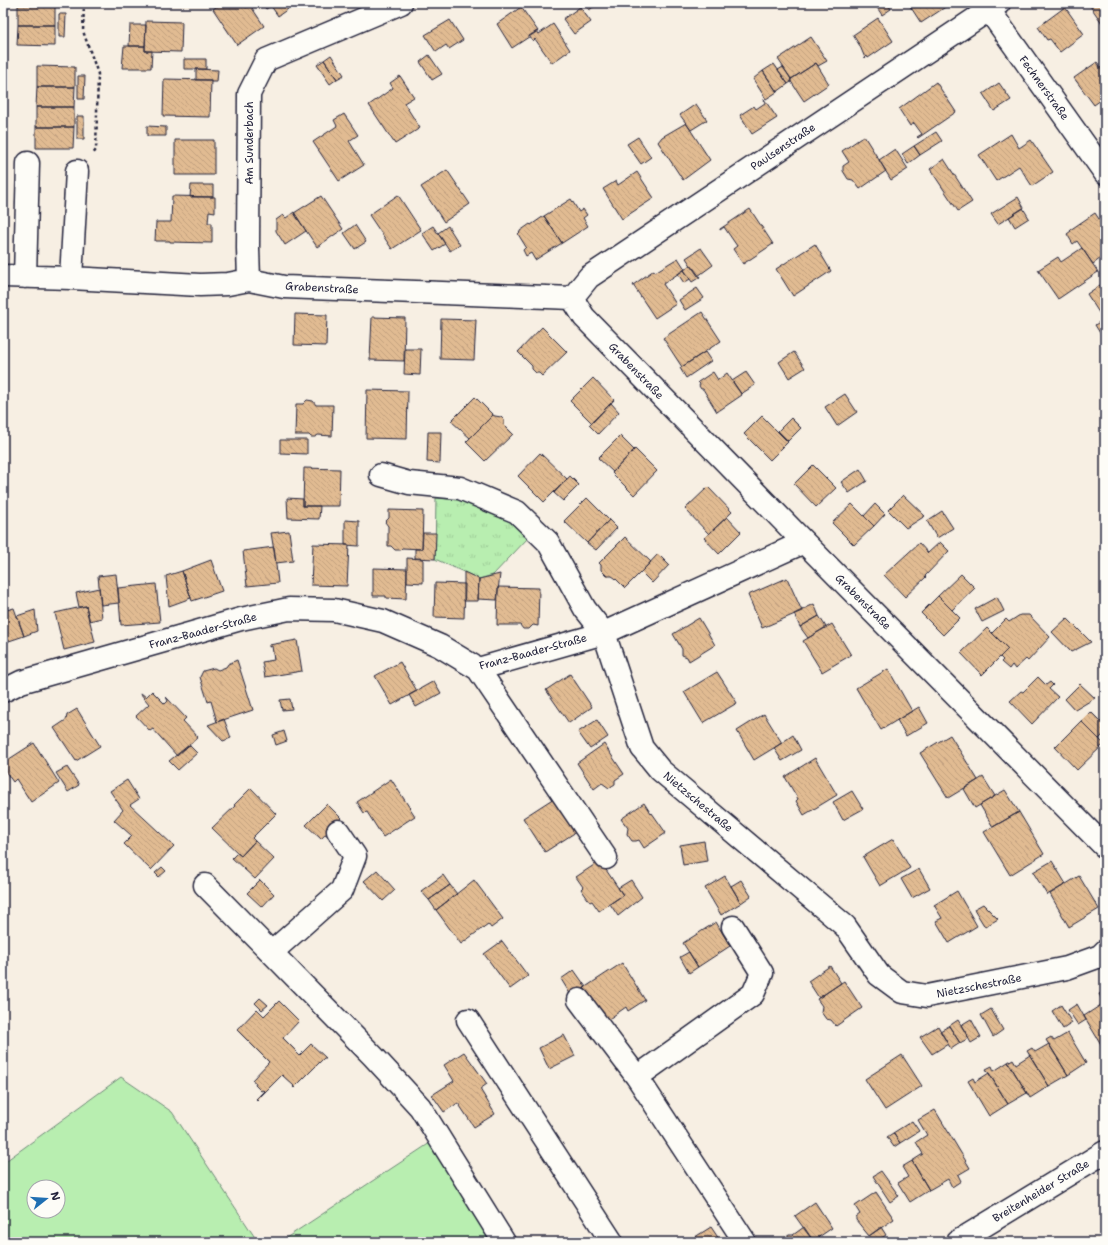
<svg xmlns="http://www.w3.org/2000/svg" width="1108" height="1245" font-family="'Shantell Sans',sans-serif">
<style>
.green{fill:#b8eeb0;stroke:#6d8876;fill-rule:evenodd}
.park{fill:url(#park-tufts);stroke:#6d8876}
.building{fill:url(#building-back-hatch);stroke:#22223b}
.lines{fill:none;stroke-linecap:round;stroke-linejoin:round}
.minor-casing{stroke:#22223b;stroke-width:25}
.path{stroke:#22223b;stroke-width:2.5;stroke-dasharray:3 3;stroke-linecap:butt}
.minor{stroke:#fdfcf7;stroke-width:22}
.labels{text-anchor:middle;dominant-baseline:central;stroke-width:3;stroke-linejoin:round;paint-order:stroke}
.street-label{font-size:11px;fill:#22223b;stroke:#fdfcf7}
</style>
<defs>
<pattern id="park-tufts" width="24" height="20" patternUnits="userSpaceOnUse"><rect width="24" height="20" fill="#b8eeb0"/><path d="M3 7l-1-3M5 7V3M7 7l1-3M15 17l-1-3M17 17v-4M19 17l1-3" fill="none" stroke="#9ecc98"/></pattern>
<pattern id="building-back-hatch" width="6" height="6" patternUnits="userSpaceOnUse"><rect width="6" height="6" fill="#e1bb92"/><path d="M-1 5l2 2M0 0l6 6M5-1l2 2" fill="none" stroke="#c1a07f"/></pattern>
</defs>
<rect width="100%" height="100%" fill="#f7efe3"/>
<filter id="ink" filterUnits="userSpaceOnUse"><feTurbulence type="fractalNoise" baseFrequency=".025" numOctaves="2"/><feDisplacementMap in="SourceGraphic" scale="8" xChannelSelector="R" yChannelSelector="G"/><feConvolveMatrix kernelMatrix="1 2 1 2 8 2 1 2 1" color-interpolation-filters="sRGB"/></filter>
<g filter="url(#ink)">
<path class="green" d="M121 1077 172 1112 258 1242H3V1163ZM34 1187H58V1211H34Z
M433 1141 496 1242H280Z"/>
<path class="park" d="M436 498 471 501 504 515 518 527 528 538 493 575 479 579 435 559Z"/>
<path class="building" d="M18 3H55V5H18Z
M222 3H240L241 5 243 3 246 8 250 5 264 26 237 45 213 9Z
M262 3H284L288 9 278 16 271 6 266 9Z
M585 3H599L589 10Z
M874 3H887L891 9 882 15Z
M908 3H945L947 6 921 23Z
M1088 3H1102L1105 7V21L1102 23Z
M18 5H55V25H18Z
M521 7 538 31 512 48 497 24Z
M580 7 591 22 574 34 563 19Z
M1065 7 1084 34 1060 52 1050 39 1047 40 1038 27Z
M59 14H66L65 37H59Z
M878 18 893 41 868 58 867 56 865 58 860 46 853 35Z
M450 20 463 40 449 49 446 45 436 52 425 35Z
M146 21 182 22 181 52 145 51Z
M553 24 570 50 552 63 535 39 533 41 529 36 537 31 539 34Z
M18 25H55V46L17 45Z
M130 25H146L145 46H129Z
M811 37 827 61 818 66 816 63 791 79 778 59Z
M124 46H145V51H152L151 68H122Z
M331 55 344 75 337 79 324 60Z
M429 55 442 74 432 80 420 62Z
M184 59H206V69H184Z
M324 60 337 79 330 84 317 65Z
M1097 62 1105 74V97L1094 105 1074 78Z
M816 63 829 84 804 101 790 80Z
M774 64 788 84 777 92 763 71Z
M37 66 75 67V87H37Z
M783 67 791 79V82L788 84 778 70Z
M196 69 218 70 217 82H211V80H196Z
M763 71 777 92 766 99 753 79Z
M78 76H85L84 99H78Z
M400 76 414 97 404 103 420 128 395 144 369 105 393 88 390 83Z
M164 79 211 80 210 117 163 116Z
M936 82 956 112 918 138 917 137 922 134 914 123 910 126 899 109Z
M999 83 1011 100 994 111 983 94Z
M37 87H75L74 107H36Z
M764 99 777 118 752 134 740 115 754 106 756 109 765 103Z
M696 104 707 120 691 130 680 115Z
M36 107H74V127H36Z
M344 114 358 135 349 141 364 165 339 181 313 142 337 126 334 120Z
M77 116H84V139H77Z
M686 123 710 160 683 180 658 142 662 137Z
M147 126 166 127V136H147Z
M36 127H74L73 148H36Z
M936 132 942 141 920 155 914 146Z
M1011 134 1019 148 1031 140 1053 172 1032 186 1019 166 996 181 979 155Z
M864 136 886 171 860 189 853 180 848 179 843 171V166L849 162 842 151Z
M638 137 651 157 641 164 627 144Z
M175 140H214V175H175Z
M914 146 920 155 908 164 902 154Z
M895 149 908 169 891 180 879 160Z
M944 159 972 202 958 211 930 169Z
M447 170 470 204 444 222 421 187Z
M637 172 654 198 622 219 603 189 616 181 618 185Z
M191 185H213V197H190Z
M398 195 421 230 392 249 369 215Z
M172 196 215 197V212L209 211 208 223H212V243L170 242V241H155L156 222H171Z
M321 196 343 229 317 247 294 213Z
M1018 197 1024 208 998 224 991 214Z
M571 199 579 212 583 209 587 215 583 218 588 226 562 243 544 216Z
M1023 208 1029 218 1015 227 1009 217Z
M750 209 773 244 743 264 733 249 737 246 724 227 720 230V229Z
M294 212 306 231 285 245 276 231V220L283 215 286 218Z
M1095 213 1103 225 1101 227 1105 232V255L1093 264 1077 241 1073 244 1067 234 1071 231 1070 230Z
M544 216 562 243 535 260 531 253 526 256 523 250 526 247 518 234 520 232V231L530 224 531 225Z
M355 225 366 242 355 249 344 233Z
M433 226 445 244 434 251 422 233Z
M448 226 460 245 450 251 438 233Z
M815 244 831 271 793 296 776 269Z
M701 248 713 265 698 276 686 258Z
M1082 248 1098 272 1058 299 1038 270 1058 257 1061 262Z
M678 258 685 269 663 284 676 304 655 318 633 285 654 270 655 272Z
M691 265 700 277 692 282 684 270Z
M684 270 690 279 684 283 678 274Z
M1103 283 1105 287V318L1103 319 1087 294Z
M697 288 704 298 685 310 679 300Z
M702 312 721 341 682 367 663 338Z
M295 314 327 315 326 346 294 345Z
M372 317 405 318 404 361 370 360Z
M1105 318V341L1095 325Z
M441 319 476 320 474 360 440 359Z
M542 327 567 352 542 376 539 373H536L532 369V366L518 352Z
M405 349H421L420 375 404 374Z
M705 352 711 361 686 378 680 368Z
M794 352 805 368 789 378 779 362Z
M713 372 718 380 727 373 742 395 717 412 703 389H701L699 386 700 384 698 382Z
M746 372 755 385 741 394 732 381Z
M593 378 614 400 592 423 570 401Z
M367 390 408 391 407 439 366 438Z
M845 394 857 412 837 426 825 407Z
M475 397 493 415 470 438 451 421Z
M307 400 313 401 316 405H333L332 436 318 435 315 437H311L309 435H295L296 404H303Z
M611 403 619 412 598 434 589 425Z
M493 415 495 416 501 417 504 420V425L513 434 485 461 466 442Z
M762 416 788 442 770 460 744 434Z
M791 418 801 428 788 441 778 431Z
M428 432H441L440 463 427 462Z
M620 436 634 450 613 472 598 458Z
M280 440H307V454L280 453Z
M635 449 657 471 634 495 612 473Z
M540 453 567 479 544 502 518 476Z
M813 465 836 488 816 507 794 484Z
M304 468 340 469 339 506H303Z
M860 469 867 481 849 493 841 482Z
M570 476 579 485 563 501 554 493Z
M708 487 732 512 709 534 685 509Z
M903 495 925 516 906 528 888 510Z
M287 498 303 499V506H320L319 519 288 518Z
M587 498 609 520 587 543 564 521Z
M852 504 874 526 854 545 832 523Z
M875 504 885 514 874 526 864 516Z
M389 510 423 511 422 549 402 548 400 550H395L391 546H388V526L385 522 389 518Z
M942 511 953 528 937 538 927 521Z
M727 517 741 532 719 554 704 538Z
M345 520 359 521V546L345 545Z
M609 520 617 528 596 550 587 543Z
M289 531 293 561 276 563 271 533Z
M423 533H436L435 559 415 558V549H422Z
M625 537 651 562 625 588 615 578 612 576H607L601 570V565L599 563Z
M940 542 949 551 925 576 926 577 905 597 884 575 919 543 928 553Z
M313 544 349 545 347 586 311 585Z
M274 547 278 583 247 586 243 551Z
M658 554 669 565 652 583 641 572Z
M407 558 423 559V583L407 582Z
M211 560 222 591 192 601 182 571Z
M373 568 407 569 406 599 386 598V596H373Z
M182 571 191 598 169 606 166 576Z
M464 572 479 579 478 601H464Z
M116 574 119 603 101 605 98 576Z
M500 574 497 600 478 599 479 579Z
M961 574 975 588 952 610 938 596Z
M787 578 802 611 762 628 748 595Z
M435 583 465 584 464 618 434 617Z
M156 584 160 622 121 625 118 588Z
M498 587 539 588 538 626 533 625 529 629H523L520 625H497Z
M99 588 102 618 89 621 86 606 79 607 76 593Z
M938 596 960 618 943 635 921 613Z
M997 597 1004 611 982 622 975 609Z
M814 604 819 616 800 627 794 614Z
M86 606 95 642 64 650 55 613Z
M14 608 24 636 3 643V611Z
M35 610 37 631 24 636 17 616Z
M1020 615H1029L1050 637 1028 661 1026 659 1015 669 1012 665 1009 669 1001 662 1003 660 1000 657 1008 649 992 633 1006 619 1009 622Z
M819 616 826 627 808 638 800 627Z
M699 618 715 645 689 661 687 657 682 655V649L673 634Z
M1067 618 1091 642 1071 652 1052 632Z
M832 624 851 655 822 672 803 641Z
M987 628 1008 649 982 675 961 653Z
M297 640 302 671 265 677 262 662 274 660 272 646 269 647V645Z
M237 660 253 710 217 722 211 701 208 702 200 677 203 671 214 668 218 670 226 667 228 664Z
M400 662 417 691 392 705 375 676Z
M888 669 912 711 881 730 856 688Z
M717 672 737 703 703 723 684 692Z
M570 674 592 707 569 723 546 690Z
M1038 677 1046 685 1050 682 1053 685 1049 689 1058 697 1032 724 1010 701 1021 691 1023 692Z
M434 681 441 693 416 707 409 695Z
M1080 684 1095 698 1075 710 1065 699Z
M152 691 165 704 168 701 166 697 186 718 183 721 198 737 177 756 153 729 150 731 136 716 149 704 140 693H141L146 697Z
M290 699 292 709 282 710 280 700Z
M919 707 928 723 906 736 897 720Z
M77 709 100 746 76 761 54 728 66 720 67 715Z
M1091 712 1105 726V733L1099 739 1081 721Z
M764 714 782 743 754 760 737 731Z
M224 719 231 738 223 741 208 725Z
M597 720 608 737 590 749 578 732Z
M1081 721 1104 744 1077 770 1055 747Z
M284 731 287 741 276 745 273 735Z
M793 735 801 750 782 761 774 748Z
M950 735 978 780 948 798 920 753Z
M34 743 59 783 31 802 16 779 13 782 3 768V763Z
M604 744 624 774 615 780V784L609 788 602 783 594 789 577 763Z
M189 745 197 753 178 770 169 761Z
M815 758 837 795 804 815 796 801 798 799 785 777Z
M67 767 79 785 68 792 56 773Z
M983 777 995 796 975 808 964 789Z
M391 779 415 816 383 837 367 812 364 813 357 802Z
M127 780 139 799 130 805 174 846 151 870 124 844 132 836 114 820 123 810 110 791Z
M251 788 276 814 252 838 255 841 241 856 212 828 235 806 234 805Z
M1005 790 1019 812 993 827 980 805Z
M852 791 863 809 843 820 833 802Z
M554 798 576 832 545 852 523 818Z
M644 803 651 814 652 813 666 833 644 848 639 840 636 841H632L627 834 628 828 621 819Z
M327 804 341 818 321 839 306 825Z
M1019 812 1044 854 1010 875 984 832Z
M893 839 910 868 880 886 863 857Z
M255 841 274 859 255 879 232 858 237 853 241 856Z
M704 841 707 861 683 865 680 845Z
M600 861 623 895 599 911 592 901 590 902 581 889 583 887 576 877Z
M1052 861 1066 884 1047 895 1033 872Z
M162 867 166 871 159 877 155 873Z
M919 869 930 888 912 898 901 879Z
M377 870 395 890 383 901 364 881Z
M443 875 450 885 429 900 421 891Z
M725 876 741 903 721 915 705 888Z
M1079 876 1099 909 1069 927 1050 894Z
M260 880 274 894 262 907 247 893Z
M474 880 503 919 491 928 488 924 461 944 436 910Z
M631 880 642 897 618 916 610 904 623 895 618 888Z
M741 880 751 896 741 903 731 886Z
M450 885 457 894 436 910 429 900Z
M957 891 977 926 949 943 936 921 942 918 934 905Z
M983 904 998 919 985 927 974 909Z
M716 922 730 946 698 967 683 943Z
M502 941 528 976 510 989 484 954Z
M689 952 698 967 689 973 680 957Z
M622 963 645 1000 628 1011 626 1007 606 1021 584 988Z
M830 966 841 983 819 998 808 981Z
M574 970 586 987 584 989 572 997 561 979Z
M844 981 862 1008 836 1026 831 1020 826 1019 821 1012 822 1006 817 999Z
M1105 991V1005L1099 994Z
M260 998 268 1005 262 1010 255 1003Z
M279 1001 299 1021 283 1038 296 1051 295 1052 299 1056 311 1044 326 1058H324L294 1088 293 1087 294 1086 282 1075 257 1100 256 1099 264 1091 263 1090 261 1091 255 1085 256 1083 252 1080 269 1062 237 1030 257 1009 264 1016Z
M1104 1003 1105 1005V1051L1084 1016Z
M1077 1004 1086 1020 1078 1025 1068 1010Z
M1061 1005 1072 1023 1063 1029 1052 1011Z
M991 1009 1003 1030 993 1037 981 1015Z
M971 1019 981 1037 971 1043 961 1025Z
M958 1020 969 1038 960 1043 949 1026Z
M938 1026 948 1044 932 1054 920 1037Z
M949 1026 960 1043 951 1049 940 1031Z
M1068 1033 1086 1063 1068 1075 1046 1040 1051 1037 1054 1041Z
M564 1035 575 1056 549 1069 539 1048Z
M1049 1044 1068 1075 1049 1086 1027 1051 1032 1048 1035 1052Z
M464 1052 487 1084 480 1089 495 1114 474 1127 458 1103 444 1112 432 1095 454 1081 444 1065Z
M902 1055 922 1086 885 1110 865 1079Z
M1030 1055 1049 1086 1030 1098 1008 1062 1013 1059 1016 1064Z
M1008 1062 1027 1093 1008 1104 986 1069 992 1066 994 1071Z
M989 1073 1008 1104 989 1116 968 1081 973 1078 975 1082Z
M935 1110 970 1168 958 1175 961 1181 952 1187 948 1179 929 1190 912 1161 923 1154 916 1142 927 1135 918 1120Z
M912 1121 919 1131 900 1143 893 1133Z
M893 1133 900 1143 894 1147 887 1137Z
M912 1161 929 1190 910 1202 898 1183 908 1177 902 1167Z
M881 1171 899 1196 890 1202 873 1176Z
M876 1192 894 1219 869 1236 856 1220V1217L860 1214 855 1206Z
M815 1202 832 1228 813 1241 795 1216Z
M711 1227 721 1242H687Z
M804 1227 814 1242H781L783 1239 789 1235H793Z
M881 1227 886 1235 876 1242H873L869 1236Z"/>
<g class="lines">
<defs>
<path id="minor" d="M984 3 1105 173
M3 276 71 278 200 285 228 284 249 280 284 287 572 298
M25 277 28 163
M71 278 77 171
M249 280 248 248 249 94 266 60 401 3
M572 298 584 317 804 542 1105 847
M572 298 589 277 999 3
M381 475 409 483 460 488 517 512 548 542 585 609 604 633 642 748 660 770 845 926 879 975 902 992 927 996 1067 968 1100 956 1105 951
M478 669 606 858
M3 691 21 682 241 619 289 609 334 610 383 621 440 646 478 669 604 633 804 542
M205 885 373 1056 420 1107 504 1242
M272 952 342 890 355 856 338 831
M579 1000 637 1077 745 1242
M468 1020 612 1242
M637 1077 753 994 762 973 733 927
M957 1242 1105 1152"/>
</defs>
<use href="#minor" class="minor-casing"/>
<path class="path" d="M84 3 83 31 98 74 96 150 92 155"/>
<use href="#minor" class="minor"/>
</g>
</g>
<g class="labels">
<g class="street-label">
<text transform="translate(1044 88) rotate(54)">Fechnerstraße</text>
<text transform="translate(249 143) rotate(-90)">Am Sunderbach</text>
<text transform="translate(783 147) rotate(-34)">Paulsenstraße</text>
<text transform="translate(322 288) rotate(3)">Grabenstraße</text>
<text transform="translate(636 371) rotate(46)">Grabenstraße</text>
<text transform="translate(863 602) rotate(45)">Grabenstraße</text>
<text transform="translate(203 631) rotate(-15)">Franz-Baader-Straße</text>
<text transform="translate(533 652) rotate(-15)">Franz-Baader-Straße</text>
<text transform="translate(698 802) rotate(40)">Nietzschestraße</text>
<text transform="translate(979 986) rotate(-11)">Nietzschestraße</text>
<text transform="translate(1041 1191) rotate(-31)">Breitenheider Straße</text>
</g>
</g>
<rect width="1108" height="1245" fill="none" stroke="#fdfcf7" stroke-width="16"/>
<rect x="8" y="8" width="1092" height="1229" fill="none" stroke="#22223b" stroke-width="1.5" filter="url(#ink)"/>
<g transform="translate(46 1199) rotate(73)"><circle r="19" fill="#fdfcf7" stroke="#a5a5ac"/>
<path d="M0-3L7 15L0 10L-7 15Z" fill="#1f6fb2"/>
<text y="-6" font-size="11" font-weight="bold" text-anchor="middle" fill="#22223b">N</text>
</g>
</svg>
